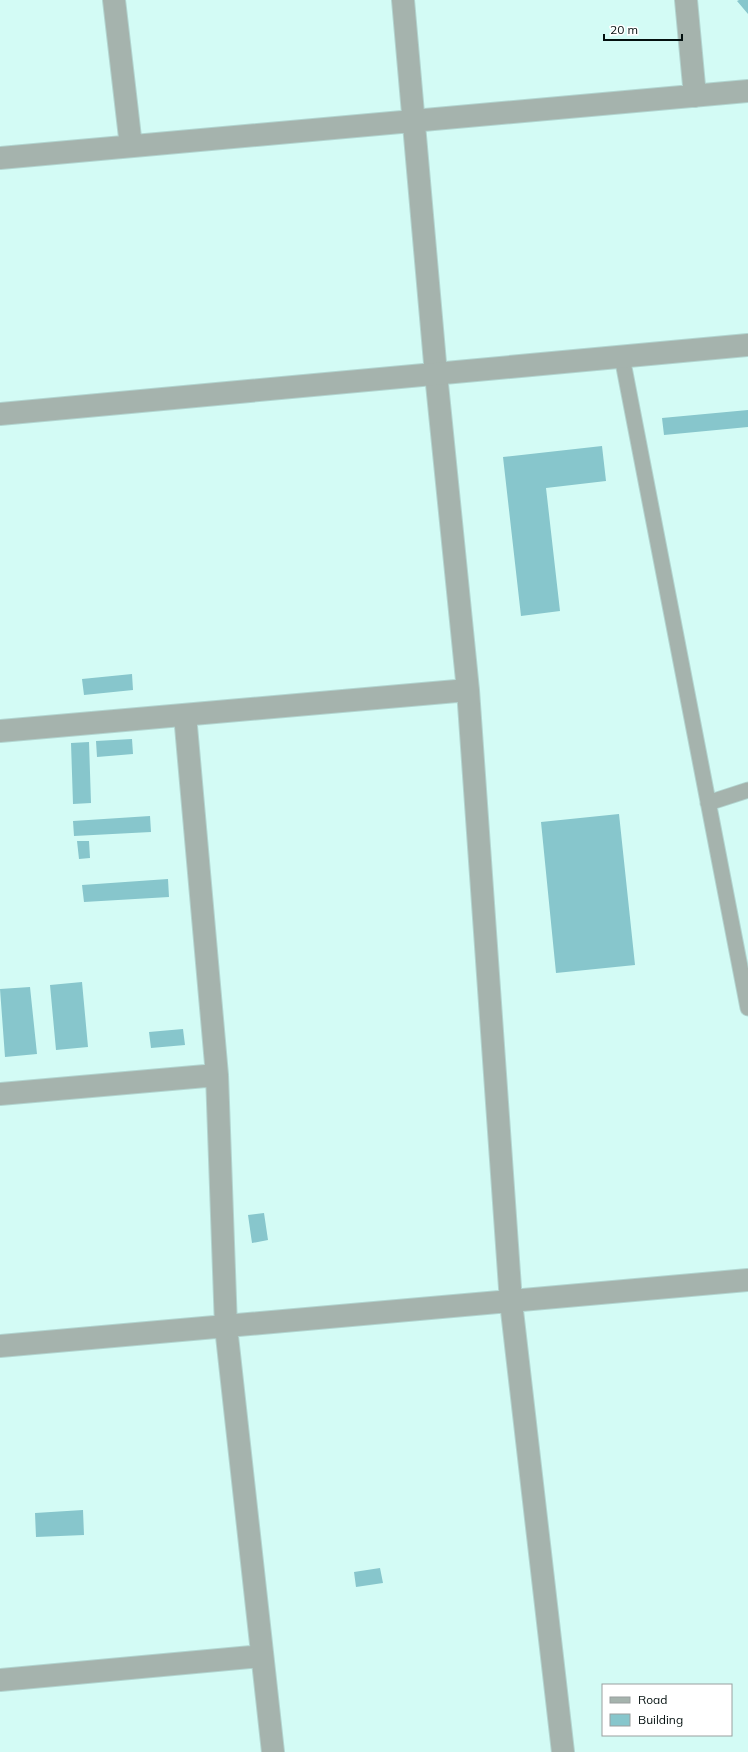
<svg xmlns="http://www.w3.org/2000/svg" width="748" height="1752" font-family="Mulish,sans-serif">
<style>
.building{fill:#87c6cc}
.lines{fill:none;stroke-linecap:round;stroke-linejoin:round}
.service-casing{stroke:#b2d5d0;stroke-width:17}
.minor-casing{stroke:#b2d5d0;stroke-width:24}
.tertiary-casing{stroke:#b2d5d0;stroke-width:24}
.service{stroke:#a5b3ad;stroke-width:15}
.minor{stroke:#a5b3ad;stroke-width:22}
.tertiary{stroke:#a5b3ad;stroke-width:22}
</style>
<rect width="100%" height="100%" fill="#d3fbf5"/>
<path class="building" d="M739 0H748V14L737 1Z
M748 410V427L664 435 662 418Z
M602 446 606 481 546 488 560 611 521 616 503 457Z
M132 674 133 690 84 695 82 679Z
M132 739 133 754 97 757 96 741Z
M89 742 91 803 73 804 71 743Z
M619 814 635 965 556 973 541 822Z
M150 816 151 832 74 836 73 821Z
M77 841H89L90 858 79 859Z
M168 879 169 897 84 902 82 885Z
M82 982 88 1047 56 1050 50 985Z
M30 987 37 1054 5 1057 0 989Z
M183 1029 185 1045 151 1048 149 1032Z
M264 1213 268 1240 252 1243 248 1215Z
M83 1510 84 1535 36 1537 35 1513Z
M380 1568 383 1583 356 1587 354 1572Z"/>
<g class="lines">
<defs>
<path id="service" d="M622 357 748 1008
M708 803 748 790"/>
<path id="minor" d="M114 0 131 146
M403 0 436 374 468 690 511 1302 563 1752
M686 0 695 96
M0 158 748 91
M185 715 217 1075 226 1327 273 1752
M0 731 468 690
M0 1094 217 1075
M0 1346 748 1280
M0 1680 262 1656"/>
<path id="tertiary" d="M0 414 748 345"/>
</defs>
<use href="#service" class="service-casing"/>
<use href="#minor" class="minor-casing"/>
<use href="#tertiary" class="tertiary-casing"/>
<use href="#service" class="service"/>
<use href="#minor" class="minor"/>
<use href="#tertiary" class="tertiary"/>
</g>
<rect x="602" y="1684" width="130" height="52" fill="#ffffff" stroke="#9a9f9f"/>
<rect x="610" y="1697" width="20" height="6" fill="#a5b3ad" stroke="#9a9f9f"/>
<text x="638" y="1704" font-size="12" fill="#03100f">Road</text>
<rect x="610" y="1714" width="20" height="12" fill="#87c6cc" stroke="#9a9f9f"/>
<text x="638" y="1724" font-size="12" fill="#03100f">Building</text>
<path d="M604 34v6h78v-6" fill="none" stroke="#03100f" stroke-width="2"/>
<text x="610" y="34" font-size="12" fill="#03100f" stroke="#ffffff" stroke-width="3" paint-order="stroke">20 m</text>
</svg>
